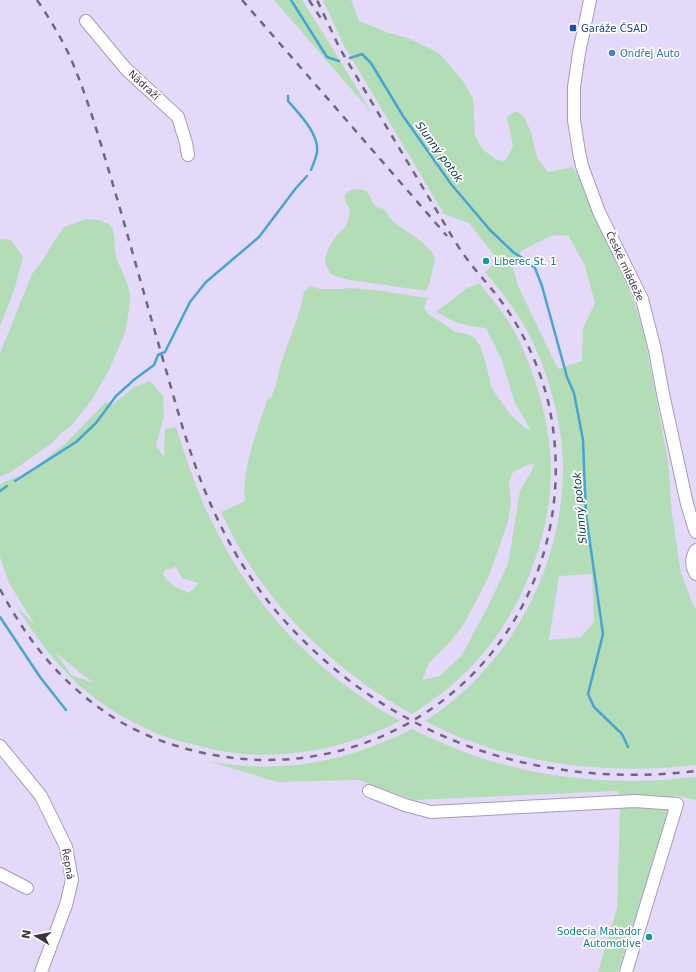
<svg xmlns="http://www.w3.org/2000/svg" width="696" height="972" font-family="'DejaVu Sans',sans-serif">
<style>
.green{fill:#b3ddb7;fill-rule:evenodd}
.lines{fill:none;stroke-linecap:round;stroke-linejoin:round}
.stream{stroke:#46a5d2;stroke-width:2.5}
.minor-casing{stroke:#a79bba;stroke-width:14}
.minor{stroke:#fff;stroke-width:12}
.rail{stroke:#6f687b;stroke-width:2.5;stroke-dasharray:7 7;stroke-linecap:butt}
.transit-dot{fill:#1a4fb4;stroke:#fff;stroke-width:1.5}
.shop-dot{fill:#3f7fe0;stroke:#fff;stroke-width:1.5}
.culture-dot{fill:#0f9aa8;stroke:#fff;stroke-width:1.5}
.labels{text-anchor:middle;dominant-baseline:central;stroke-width:3.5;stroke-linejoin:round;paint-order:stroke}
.transit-label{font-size:10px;fill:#164399;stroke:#fff;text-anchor:start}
.shop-label{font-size:10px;fill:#366cbe;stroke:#fff;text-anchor:start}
.street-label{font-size:10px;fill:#393542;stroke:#fff}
.culture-label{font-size:10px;fill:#0d838f;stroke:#fff;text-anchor:start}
.water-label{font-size:11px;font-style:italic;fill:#0c374a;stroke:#fff}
</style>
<rect width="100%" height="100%" fill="#e5d9fa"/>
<path class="green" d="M274 0H302L333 49 372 113Z
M323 0H351L359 21 389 33 408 38 439 53 462 80 473 98 475 136 483 150 497 160 505 161 513 146 507 117 516 111 524 117 531 132 537 157 548 172 572 167 583 182 592 210 633 299 644 333 668 461 672 514 681 573 693 605 696 608V765C618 774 538 767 464 739 450 734 438 727 425 721 510 667 563 567 563 467 563 431 552 385 537 352 533 342 527 330 521 320 510 303 498 287 485 272L498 260 469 223 444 214 343 44ZM568 235 585 266 595 303 583 328 582 361 558 369 518 286 513 268 521 251 551 236ZM592 574 594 622 581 637 549 640 559 576Z
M354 189C357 189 361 189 364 190 371 194 371 203 377 207 379 208 381 208 383 209 387 212 389 218 393 221 407 234 427 240 435 258L429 286 426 291 350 280 337 277 331 274 325 263V259L329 247 336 236 345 227 348 221 350 209C347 204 343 199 345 194L349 191Z
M86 219 98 220 109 224 113 229 115 242 114 246 117 260 128 285 130 295 129 310 125 333 109 370 91 401 70 427 60 434 51 444 9 473 0 477V353L32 274 43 260 56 238 64 227Z
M0 239 11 240 23 257 14 291 0 326Z
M479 283C491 297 503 312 512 327 534 367 550 421 551 466 552 536 521 614 473 665 455 684 434 700 412 714 351 680 295 632 255 573 242 554 231 533 221 512L245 501C241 468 258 429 268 398H271L276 384 281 363 300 310 304 292 310 286 320 289H343L349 288 375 290 428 298 424 307 428 314 444 324 455 332 467 334 475 338 480 346 486 364 491 386 495 393 510 414 525 428 531 430 515 403 501 358 486 328 470 326 455 322 436 312 466 289ZM534 464 532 470 520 491 508 564 490 602 462 655 440 676 422 680 429 663 451 641 464 624 488 578 508 522 511 502 509 483 513 472 527 465Z
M150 381 163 396 164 416 156 446 164 457 165 429 176 427C186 458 196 489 210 518 225 550 244 581 266 608 302 653 349 693 400 721 348 748 286 761 227 752 215 750 204 747 192 744 182 742 172 739 163 736 135 725 102 706 80 686 53 661 36 637 16 606L35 625 9 583 0 557V484L16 477 25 475 66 443 106 402 112 405 134 387ZM175 566 182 578 199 583 189 593C178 588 168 584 163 574L165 570 173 568ZM56 653 82 674 94 683 71 675Z
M412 729C428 736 443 744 459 750 523 775 594 784 663 780 674 779 685 778 696 777V800L674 795 618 972H598L617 908 620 810 618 791 414 800 359 780 277 782 208 761C283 775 345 762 412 729Z"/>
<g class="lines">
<path class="stream" d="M291 0 327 57 339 61
M350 58 362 54 371 63 403 116 451 184 490 230 513 252 524 259
M288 96V101C299 114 319 133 317 152 316 158 313 165 311 170
M528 262 535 268 542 286 567 377 574 393 583 440 586 515 603 634 588 694 594 707 622 734 628 747
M15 481 76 442 96 423 116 396 135 379 154 365 158 355 165 352 190 302 206 282 259 237 296 188 307 176
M0 491 7 486
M0 617 40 677 66 710"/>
<defs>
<path id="minor" d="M590 0 579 53 574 87V120L579 152 582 166 599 212 642 299 655 350 663 394 687 504 694 527 696 532
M86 21 126 69 178 117 186 143 188 155
M696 550C691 558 691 566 696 574
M0 746 41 796 66 847 72 880 66 905 41 972
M369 791 405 805 431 812 635 801 677 804 626 972
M0 874 27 888"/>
</defs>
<use href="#minor" class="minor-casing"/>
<use href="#minor" class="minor"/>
<path class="rail" d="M37 0C50 19 62 39 71 59 89 101 101 145 114 188 131 246 147 305 164 363 177 408 189 454 208 498 224 536 245 573 271 605 308 650 354 689 405 717 494 767 596 783 696 771
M242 0 447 236
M309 0 322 20
M0 589C29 644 65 688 119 721 148 738 181 749 214 755 347 780 481 709 533 583 557 526 562 462 548 401 539 365 523 331 501 301 490 286 478 274 467 259 461 251 455 242 450 233L340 49 317 0"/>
</g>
<rect class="transit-dot" x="569" y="24" width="8" height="8" rx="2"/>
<circle class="shop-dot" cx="612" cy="53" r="4"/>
<g class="culture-dot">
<circle cx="486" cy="261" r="4"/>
<circle cx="649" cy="937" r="4"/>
</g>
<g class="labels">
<g class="transit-label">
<text x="581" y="28">Garáže ČSAD</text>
</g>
<g class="shop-label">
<text x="620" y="53">Ondřej Auto</text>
</g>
<g class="street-label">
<text transform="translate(144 85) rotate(43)">Nádraží</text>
<text transform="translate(625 266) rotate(65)">České mládeže</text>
<text transform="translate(68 864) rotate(80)">Řepná</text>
</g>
<g class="culture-label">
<text x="494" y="261">Liberec St. 1</text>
<text x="641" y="931" text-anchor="end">Sodecia Matador<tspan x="641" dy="12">Automotive</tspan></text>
</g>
<g class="water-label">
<text transform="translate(439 152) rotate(54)">Slunný potok</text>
<text transform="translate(580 508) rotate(-95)">Slunný potok</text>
</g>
</g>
<g transform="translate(36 936) rotate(280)" stroke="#ffffff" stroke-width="3" paint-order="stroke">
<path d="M0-3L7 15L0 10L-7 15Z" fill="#393542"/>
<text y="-6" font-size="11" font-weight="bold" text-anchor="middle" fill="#393542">N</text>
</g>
</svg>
